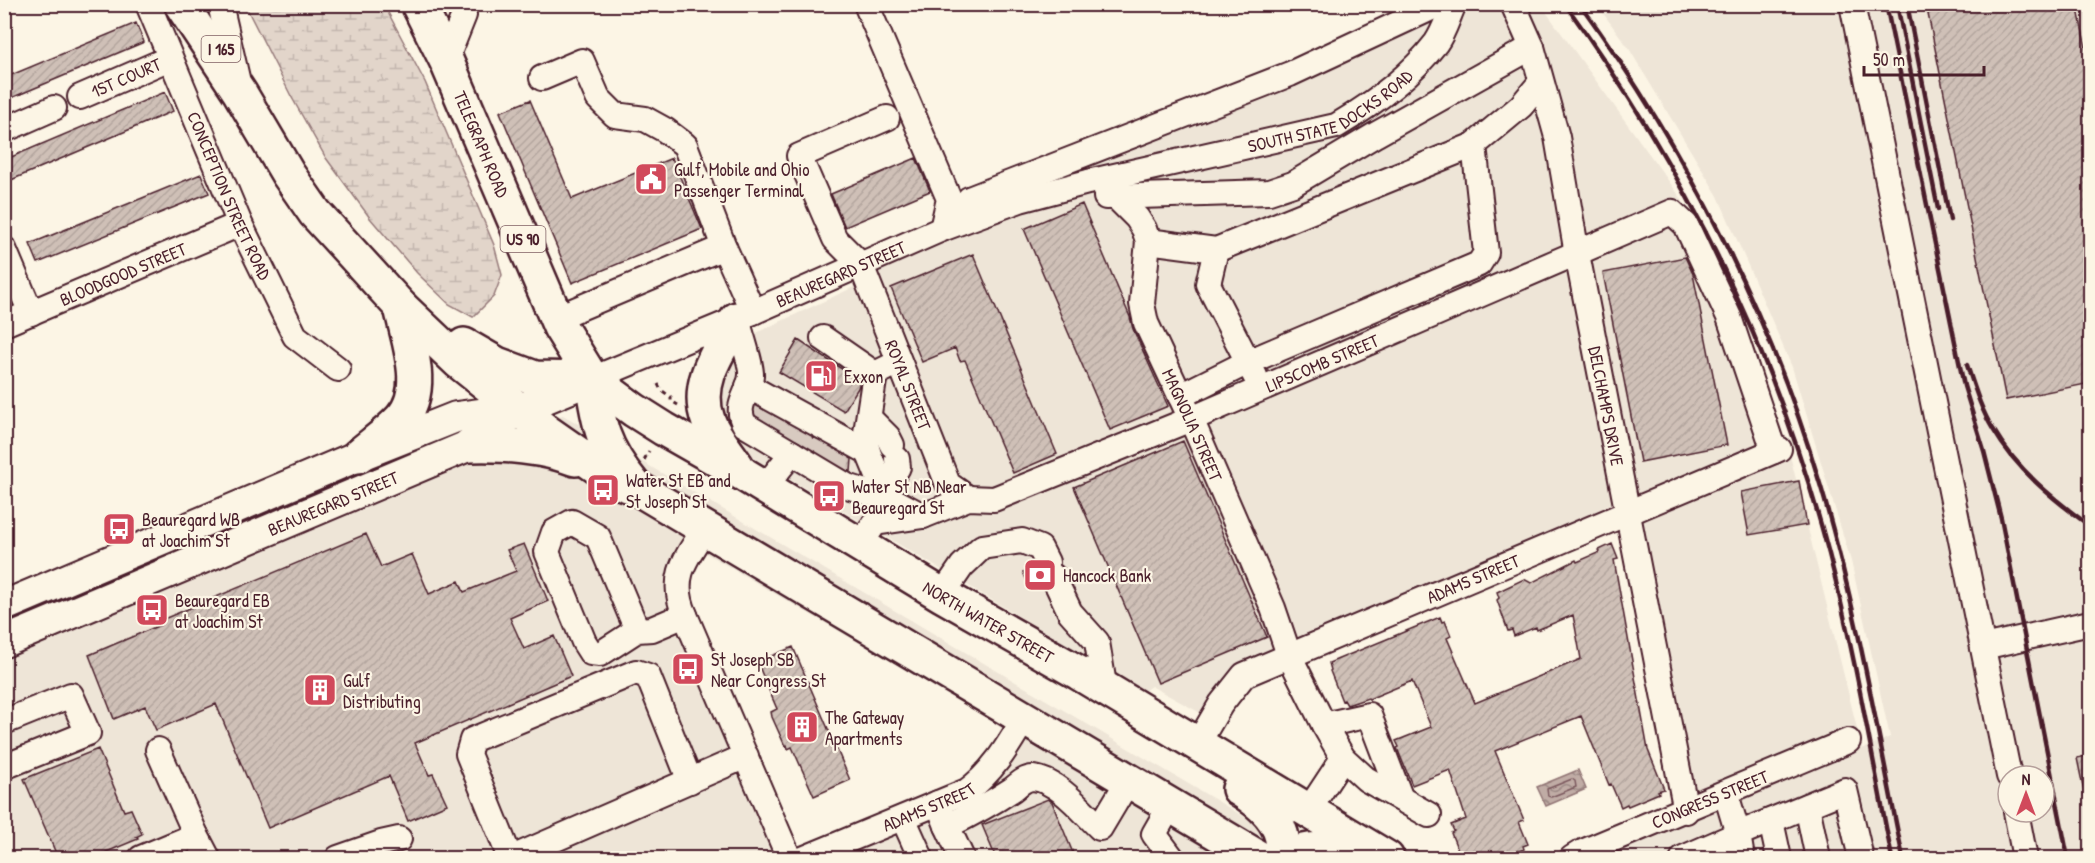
<svg xmlns="http://www.w3.org/2000/svg" width="2095" height="863" font-family="'Patrick Hand',sans-serif">
<style>
.built{fill:#eee5d7;fill-rule:evenodd}
.wetland{fill:url(#wetland-marsh);stroke:#967a7a;stroke-width:1.5}
.water{fill:url(#water-waves);stroke:#917474;stroke-width:1.5}
.lines{fill:none;stroke-linecap:round;stroke-linejoin:round}
.shore{stroke:#79575c;stroke-width:1.5}
.building{fill:url(#building-hatch);stroke:#4a1f2b;stroke-width:1.5}
.minor-tunnel{stroke:#d8cac0;stroke-width:24;stroke-dasharray:24 12;stroke-linecap:butt}
.minor-casing{stroke:#4a1f2b;stroke-width:28}
.major-casing{stroke:#4a1f2b;stroke-width:34}
.highway-casing{stroke:#4a1f2b;stroke-width:38}
.path{stroke:#4a1f2b;stroke-width:3;stroke-dasharray:4.5 4.5;stroke-linecap:butt}
.minor{stroke:#fcf5e5;stroke-width:24}
.major{stroke:#fcf5e5;stroke-width:30}
.highway{stroke:#fcf5e5;stroke-width:33}
.rail{stroke:#4a1f2b;stroke-width:4.5}
.labels{text-anchor:middle;dominant-baseline:central;stroke-width:4.5;stroke-linejoin:round;paint-order:stroke}
.shield{fill:#fcf5e5;stroke:#7f5f63;stroke-width:1.5}
.shield-label{font-size:16px;font-weight:bold;fill:#4a1f2b}
.street-label{font-size:18px;fill:#4a1f2b;stroke:#fcf5e5}
.poi-label{font-size:18px;fill:#4a1f2b;stroke:#fcf5e5;text-anchor:start}
</style>
<defs>
<pattern id="wetland-marsh" width="20" height="14" patternUnits="userSpaceOnUse" patternTransform="scale(1.5)"><rect width="20" height="14" fill="#e2d5ca"/><path d="M1 5h8M5 5V1M11 12h8M15 12V8" fill="none" stroke="#c3b6ae"/></pattern>
<pattern id="water-waves" width="16" height="10" patternUnits="userSpaceOnUse" patternTransform="scale(1.5)"><rect width="16" height="10" fill="#c0aca5"/><path d="M0 5q4-4 8 0t8 0" fill="none" stroke="#9e8b87"/></pattern>
<pattern id="building-hatch" width="6" height="6" patternUnits="userSpaceOnUse" patternTransform="scale(1.5)"><rect width="6" height="6" fill="#cfc0b7"/><path d="M-1 1l2-2M0 6l6-6M5 7l2-2" fill="none" stroke="#b3a59e"/></pattern>
</defs>
<rect width="100%" height="100%" fill="#fcf5e5"/>
<filter id="ink" filterUnits="userSpaceOnUse"><feTurbulence type="fractalNoise" baseFrequency=".0167" numOctaves="2"/><feDisplacementMap in="SourceGraphic" scale="12" xChannelSelector="R" yChannelSelector="G"/><feConvolveMatrix kernelMatrix="1 2 1 2 8 2 1 2 1" color-interpolation-filters="sRGB"/></filter>
<g filter="url(#ink)">
<path class="built" d="M1450 5H1541L1681 198 1788 447 1862 749 1890 737 1851 561 1792 367 1718 196 1628 47 1597 5H2090V858H1597L1682 823 1621 525 1246 681 1217 722 1151 686 1144 691 736 447 709 391 737 342 854 287 843 263ZM2008 776H2044V812H2008Z
M563 415 1314 858H822L973 793 1022 743 983 715 702 551 684 581 784 858H5V624L464 433Z"/>
<path class="wetland" d="M245 5H384L425 82 494 245 502 275 494 296 473 317 449 304 417 273 370 218 326 158 291 96Z"/>
<path class="water" d="M1578 770 1586 789 1546 806 1537 787Z"/>
<g class="lines">
<path class="shore" d="M1572 779 1575 781 1576 787 1551 797 1548 796 1547 789Z"/>
</g>
<path class="building" d="M1926 4H2077L2091 73V383L2006 400Z
M136 23 144 42 4 101V78Z
M165 92 173 111 4 183V160Z
M530 100 572 199 672 158 702 229 572 283 500 112Z
M916 158 930 191 845 227 831 194Z
M201 174 209 193 38 263 30 244Z
M1082 204 1130 317 1133 329 1168 406 1110 430 1024 229Z
M973 254 1057 454 1013 473 965 360 960 361 955 348 922 362 891 288Z
M1685 257 1693 274 1727 445 1640 462 1603 273Z
M798 340 860 381 858 388 844 411 779 372Z
M756 407 852 459 851 472 756 415Z
M1183 441 1267 637 1158 683 1074 487Z
M1799 481 1807 525 1749 535 1741 492Z
M366 534 381 567 412 554 429 594 459 581 464 592 516 571 507 550 524 544 548 601 510 618 524 649 554 636 571 676 415 743 429 775 433 774 447 804 408 821 389 776 268 828 216 704 156 730 145 706 114 719 89 655 160 625 159 621Z
M1612 544 1618 559 1614 560 1648 750 1664 789 1658 791 1659 793 1628 806 1627 804 1621 807 1611 784 1609 785 1581 716 1495 751 1524 820 1519 822 1528 844 1523 846 1524 849 1502 858H1461L1451 833 1454 831 1451 825 1466 819 1450 770 1412 785 1397 748 1399 747 1396 741 1431 727 1412 681 1369 699 1368 698 1347 705 1344 700 1342 701 1330 671 1331 670 1329 663 1440 617 1442 622 1445 621 1451 636 1447 638 1475 703 1581 659 1573 615 1537 630 1536 627 1514 636 1512 630 1508 631 1497 600 1499 598 1497 592 1524 579 1531 583 1576 560 1577 562 1600 552 1599 550Z
M1034 568 1039 574 1040 582 1029 586 1023 572Z
M793 647 850 780 814 796 792 747 788 749 787 745 785 746 772 717 771 712 777 709 757 662Z
M98 749 124 811 131 809 142 834 136 837 138 839 92 858H58L24 779Z
M2091 755V796L2085 797 2077 758Z
M1048 799 1052 802 1075 858H996L982 825Z"/>
<g class="lines">
<path class="minor-tunnel" d="M761 425 764 405
M782 437 783 417
M798 447 801 428
M819 459 822 440
M836 470 838 450"/>
<defs>
<g id="minor">
<path id="s1" d="M148 4 240 224 295 336 338 369"/>
<path d="M220 4 237 78"/>
<path d="M866 4 949 199 942 229"/>
<path id="s2" d="M1513 4 1532 47 1557 137 1577 254 1686 811"/>
<path d="M1852 4 2009 776"/>
<path d="M446 60 464 15 460 4"/>
<path d="M542 78 582 61 598 98 615 115 645 119 665 130 685 145 724 247 753 312"/>
<path id="s3" d="M80 97 170 58"/>
<path id="s4" d="M887 118 799 156 835 239 861 265 948 484 968 498"/>
<path d="M4 130 54 108"/>
<path d="M1106 197 1269 192 1293 184 1375 135 1532 47"/>
<path id="s5" d="M1116 197 1137 218 1144 229 1148 241 1142 304 1146 323 1191 419 1273 608 1289 655 1324 725 1343 758 1366 779 1429 815"/>
<path d="M944 227 969 199 1290 74 1440 4"/>
<path d="M1148 241 1216 250 1474 145 1521 106 1541 82"/>
<path d="M4 249 31 313"/>
<path d="M1216 250 1208 284 1248 362 1479 264 1486 253 1474 145"/>
<path d="M556 318 724 247"/>
<path d="M737 319C740 331 752 365 751 375 750 394 733 405 745 425L847 486 895 501 923 516"/>
<path id="s6" d="M4 324 240 224"/>
<path d="M823 338 875 374"/>
<path id="s7" d="M592 379 737 319 942 229 1020 200 1088 182 1336 126C1373 104 1409 78 1436 43 1444 32 1448 17 1454 4"/>
<path d="M748 386 868 452"/>
<path d="M1180 396 1248 362 1255 376"/>
<path d="M869 418 888 437 892 445"/>
<path d="M764 488 792 453"/>
<path d="M884 491 898 467 897 459"/>
<path d="M887 498 868 452 865 439 875 374 899 362"/>
<path d="M705 529C685 559 669 578 685 615L789 858"/>
<path id="s8" d="M860 544 875 523 923 516 968 498 994 499 1191 419 1672 212 1686 225 1729 317 1774 451"/>
<path d="M1053 576 1070 612 1097 642 1105 691"/>
<path d="M942 595 962 566 982 547 1022 541 1040 548 1047 562"/>
<path d="M637 630 598 537 572 522 554 532 547 552 584 642 591 653 600 654 637 630 652 629 685 615"/>
<path d="M1983 647 2090 623"/>
<path d="M4 722 71 695 88 733 4 767"/>
<path d="M1324 725 1369 715 1401 799"/>
<path id="s9" d="M1197 745 1221 704 1244 675 1779 449"/>
<path d="M158 750 196 835"/>
<path d="M938 803 947 826C970 815 992 803 1013 789 1019 784 1025 778 1033 778 1058 780 1083 812 1100 828L1128 781"/>
<path d="M1170 806 1154 834 1172 858"/>
<path d="M1807 806 1818 858"/>
<path d="M1308 811 1343 758"/>
<path d="M2016 812 2025 858"/>
<path d="M903 818 921 858"/>
<path d="M1771 821 1779 858"/>
<path d="M947 826 962 858"/>
<path d="M141 858 196 835 208 858"/>
<path d="M338 858 381 843 399 839"/>
<path d="M510 858 468 754 472 740 636 672 648 676 690 781"/>
<path d="M512 858 746 756"/>
<path id="s10" d="M805 858 967 791C993 772 1008 746 1024 719"/>
<path id="s11" d="M1572 858 1580 853 1848 741"/>
<path d="M1683 858 1738 834 1726 794"/>
<path d="M1742 858 1738 834 1845 790 1861 858"/>
</g>
<g id="major">
<path d="M4 606 358 456 456 417 517 409"/>
<path id="s12" d="M4 642 470 445 520 409 592 379"/>
</g>
<g id="highway">
<path d="M181 4 240 93 288 174 315 213 401 307 459 362 547 432 600 469 622 483 637 488 1259 858"/>
<path id="s13" d="M418 4 446 60 560 327 592 379 634 410 664 429 743 474 942 595 1079 673 1387 858"/>
<path d="M737 319C720 349 694 383 708 420 714 437 728 452 738 468"/>
<path d="M464 345 497 364 535 378 592 379"/>
<path d="M592 379C598 424 603 448 633 484"/>
<path d="M470 445C505 444 542 446 575 459"/>
<path d="M358 456C372 444 388 433 401 419 428 390 408 341 401 307"/>
<path d="M1239 789C1263 804 1290 827 1281 858"/>
<path d="M1286 858C1307 846 1332 847 1352 858"/>
</g>
</defs>
<use href="#minor" class="minor-casing"/>
<use href="#major" class="major-casing"/>
<use href="#highway" class="highway-casing"/>
<path class="path" d="M658 384 661 390 671 397V401L678 405
M644 460 649 451"/>
<use href="#minor" class="minor"/>
<use href="#major" class="major"/>
<use href="#highway" class="highway"/>
<path class="rail" d="M1565 4C1687 172 1776 352 1829 554 1855 654 1872 757 1892 858
M1580 4C1686 150 1770 314 1821 487 1857 609 1878 735 1903 858
M1886 4 1964 386 1984 451 2001 518 2068 858
M1897 4 1938 209
M1907 4 1950 220
M1967 365C1974 386 1981 410 1993 429 2017 470 2053 499 2090 526"/>
</g>
</g>
<defs>
<symbol id="civic-square" viewBox="-11 -11 22 22"><rect x="-9" y="-9" width="18" height="18" rx="4" fill="#d1495b" stroke="#fcf5e5"/><path d="M-.6-6.5H3V-4.5H.6V-3L4-1V1h2V6H-6V1h2V-1L-.6-3ZM-1.2 2.5V6h2.4V2.5Z" fill="#fff"/></symbol>
<symbol id="fuel-square" viewBox="-11 -11 22 22"><rect x="-9" y="-9" width="18" height="18" rx="4" fill="#d1495b" stroke="#fcf5e5"/><path d="M-5.5-6h7V0h2V4h1.3V-2.5L3-4.5l.8-.8L6-3V5H2.5V1h-1V6h-7ZM-4.2-4.7v3.2H.2V-4.7Z" fill="#fff"/></symbol>
<symbol id="bus-square" viewBox="-11 -11 22 22"><rect x="-9" y="-9" width="18" height="18" rx="4" fill="#d1495b" stroke="#fcf5e5"/><path d="M-5-6H5V4H4V6H2V4H-2V6H-4V4H-5ZM-3.5-4V0h7V-4ZM-3.5 1.2v1.5H-2V1.2ZM2 1.2v1.5H3.5V1.2Z" fill="#fff"/></symbol>
<symbol id="bank-square" viewBox="-11 -11 22 22"><rect x="-9" y="-9" width="18" height="18" rx="4" fill="#d1495b" stroke="#fcf5e5"/><path d="M-6-4H6V4H-6ZM0-2.3a2.3 2.3 0 1 0 0 4.6a2.3 2.3 0 1 0 0-4.6Z" fill="#fff"/></symbol>
<symbol id="building-square" viewBox="-11 -11 22 22"><rect x="-9" y="-9" width="18" height="18" rx="4" fill="#d1495b" stroke="#fcf5e5"/><path d="M-4-6H4V6H1V3H-1V6H-4ZM-2.5-4.3h1.7v1.8h-1.7ZM.8-4.3h1.7v1.8H.8ZM-2.5-1h1.7V.8h-1.7ZM.8-1h1.7V.8H.8Z" fill="#fff"/></symbol>
</defs>
<g fill-rule="evenodd">
<use href="#civic-square" x="632" y="160" width="38" height="38"/>
<use href="#fuel-square" x="802" y="357" width="38" height="38"/>
<use href="#bus-square" x="584" y="471" width="38" height="38"/>
<use href="#bus-square" x="810" y="477" width="38" height="38"/>
<use href="#bus-square" x="100" y="510" width="38" height="38"/>
<use href="#bank-square" x="1021" y="556" width="38" height="38"/>
<use href="#bus-square" x="133" y="591" width="38" height="38"/>
<use href="#bus-square" x="669" y="650" width="38" height="38"/>
<use href="#building-square" x="301" y="671" width="38" height="38"/>
<use href="#building-square" x="783" y="708" width="38" height="38"/>
</g>
<g class="labels">
<g class="shield">
<rect x="201.5" y="36" width="39" height="26" rx="4.5"/>
<rect x="500.5" y="226" width="45" height="26" rx="4.5"/>
</g>
<g class="shield-label">
<text x="221" y="49">I 165</text>
<text x="523" y="239">US 90</text>
</g>
<g class="street-label">
<text stroke="none"><textPath href="#s3" startOffset="50">1ST COURT</textPath></text>
<text stroke="none"><textPath href="#s7" startOffset="789">SOUTH STATE DOCKS ROAD</textPath></text>
<text stroke="none"><textPath href="#s13" startOffset="154">TELEGRAPH ROAD</textPath></text>
<text stroke="none"><textPath href="#s1" startOffset="208">CONCEPTION STREET ROAD</textPath></text>
<text stroke="none"><textPath href="#s6" startOffset="129">BLOODGOOD STREET</textPath></text>
<text stroke="none"><textPath href="#s7" startOffset="270">BEAUREGARD STREET</textPath></text>
<text stroke="none"><textPath href="#s8" startOffset="504">LIPSCOMB STREET</textPath></text>
<text stroke="none"><textPath href="#s4" startOffset="352">ROYAL STREET</textPath></text>
<text stroke="none"><textPath href="#s2" startOffset="414">DELCHAMPS DRIVE</textPath></text>
<text stroke="none"><textPath href="#s5" startOffset="250">MAGNOLIA STREET</textPath></text>
<text stroke="none"><textPath href="#s12" startOffset="357">BEAUREGARD STREET</textPath></text>
<text stroke="none"><textPath href="#s9" startOffset="333">ADAMS STREET</textPath></text>
<text stroke="none"><textPath href="#s13" startOffset="879">NORTH WATER STREET</textPath></text>
<text stroke="none"><textPath href="#s11" startOffset="150">CONGRESS STREET</textPath></text>
<text stroke="none"><textPath href="#s10" startOffset="134">ADAMS STREET</textPath></text>
</g>
<g class="poi-label">
<text x="674" y="169">Gulf, Mobile and Ohio<tspan x="674" dy="21">Passenger Terminal</tspan></text>
<text x="844" y="376">Exxon</text>
<text x="626" y="480">Water St EB and<tspan x="626" dy="21">St Joseph St</tspan></text>
<text x="852" y="486">Water St NB Near<tspan x="852" dy="21">Beauregard St</tspan></text>
<text x="142" y="519">Beauregard WB<tspan x="142" dy="21">at Joachim St</tspan></text>
<text x="1063" y="575">Hancock Bank</text>
<text x="175" y="600">Beauregard EB<tspan x="175" dy="21">at Joachim St</tspan></text>
<text x="711" y="659">St Joseph SB<tspan x="711" dy="21">Near Congress St</tspan></text>
<text x="343" y="680">Gulf<tspan x="343" dy="21">Distributing</tspan></text>
<text x="825" y="717">The Gateway<tspan x="825" dy="21">Apartments</tspan></text>
</g>
</g>
<rect width="2095" height="863" fill="none" stroke="#fcf5e5" stroke-width="24"/>
<rect x="12" y="12" width="2071" height="839" fill="none" stroke="#4a1f2b" stroke-width="2" filter="url(#ink)"/>
<g transform="translate(2026 794)"><circle r="28" fill="#fcf5e5" stroke="#b59f9b" stroke-width="1.5"/>
<path d="M0-4.5L10 22L0 15L-10 22Z" fill="#d1495b"/>
<text y="-9" font-size="16" font-weight="bold" text-anchor="middle" fill="#4a1f2b">N</text>
</g>
<path d="M1864 66v9h120v-9" fill="none" stroke="#4a1f2b" stroke-width="3"/>
<text x="1873" y="66" font-size="18" fill="#4a1f2b" stroke="#fcf5e5" stroke-width="4.5" paint-order="stroke">50 m</text>
</svg>
